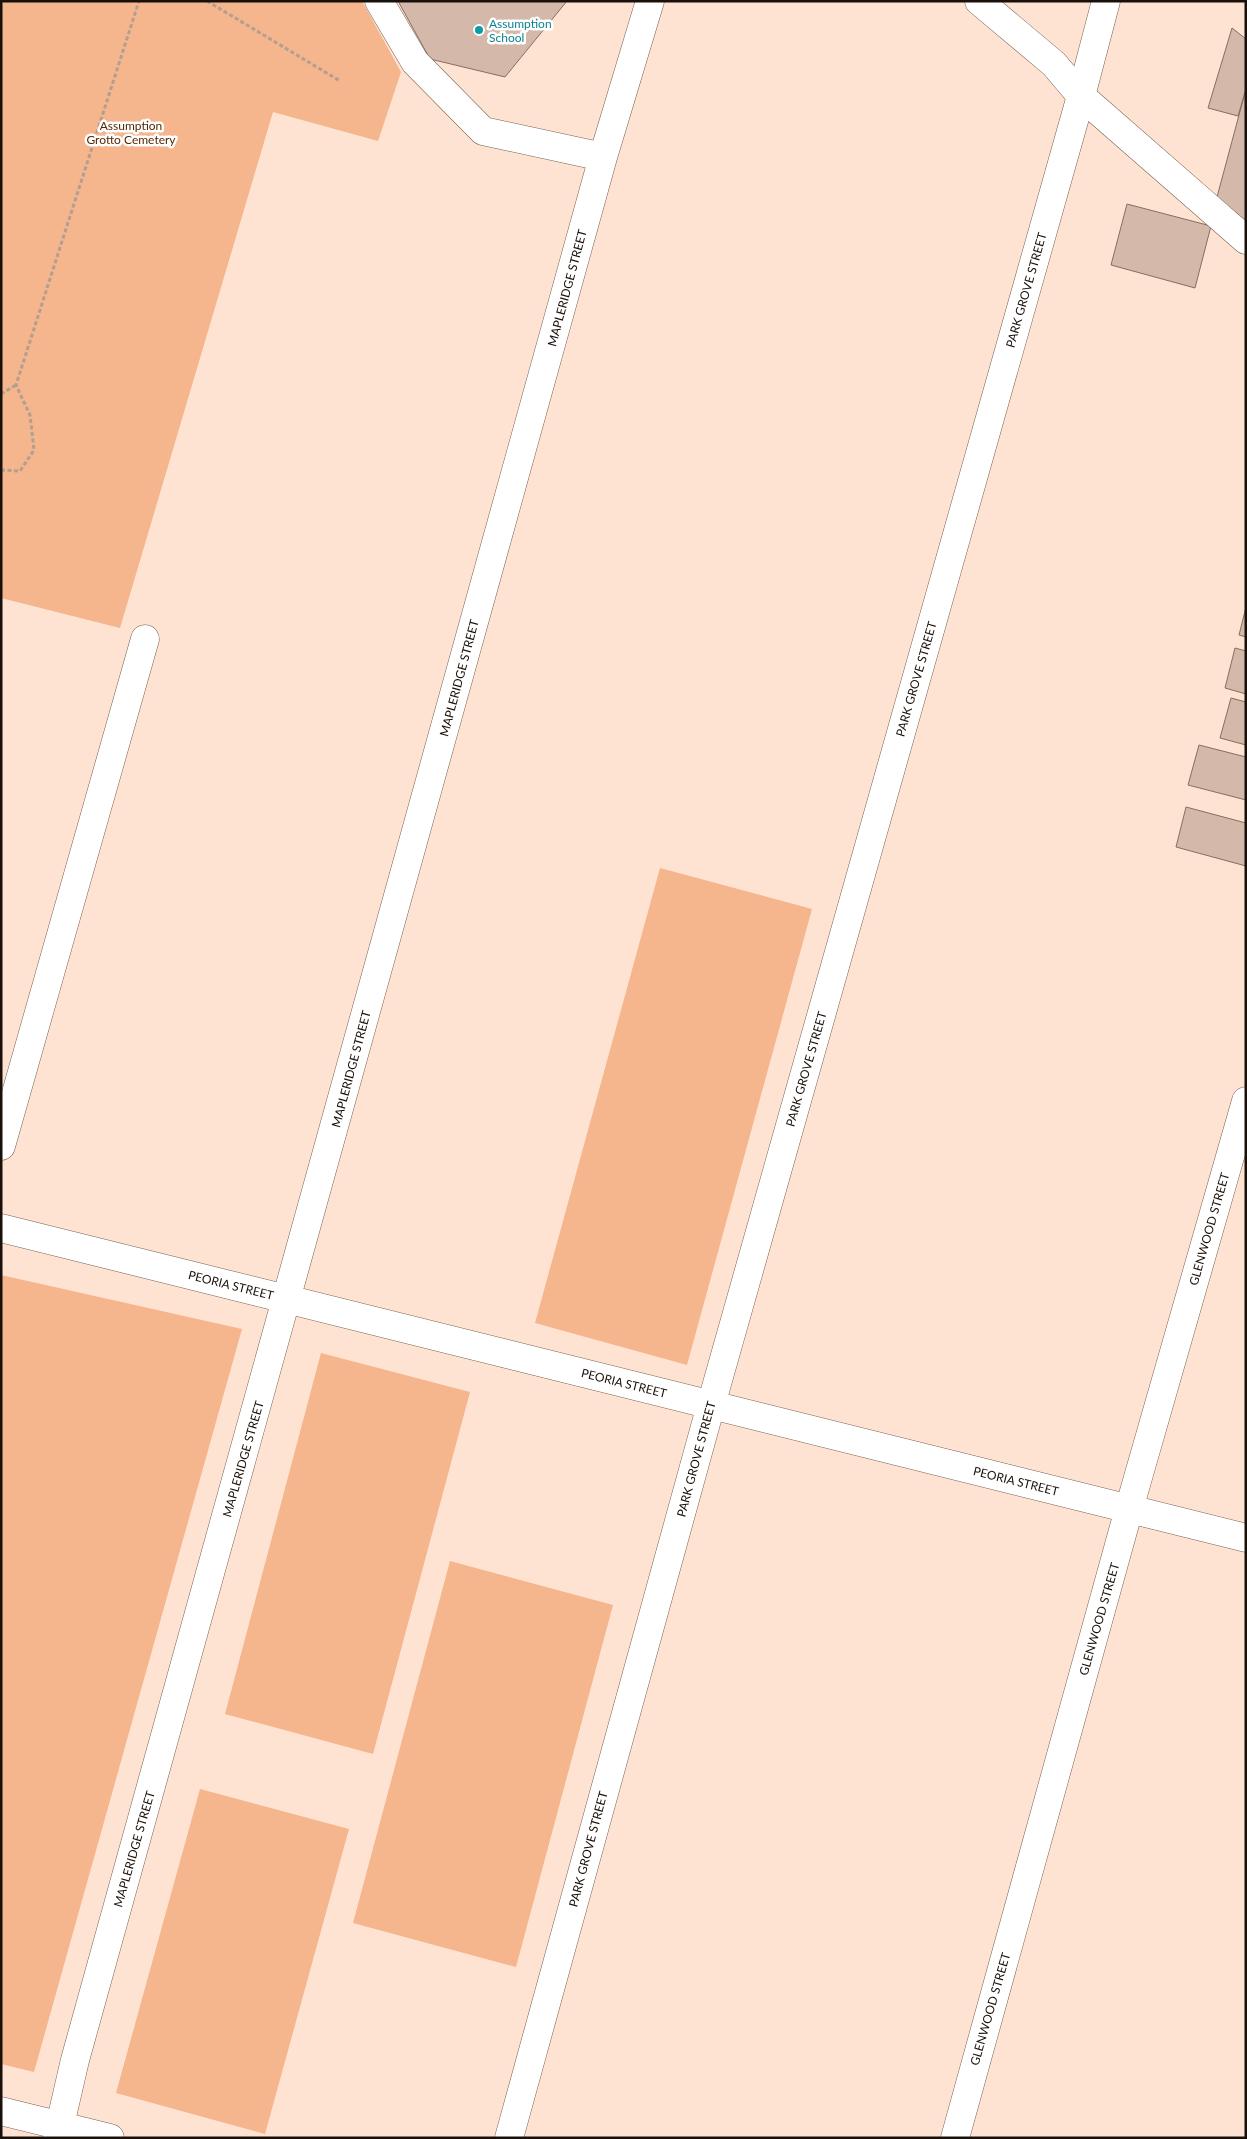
<svg xmlns="http://www.w3.org/2000/svg" width="1247" height="2139" font-family="Lato,sans-serif">
<style>
.green{fill:#f5b58d}
.building{fill:#d4b8a9;stroke:#876e60}
.lines{fill:none;stroke-linecap:round;stroke-linejoin:round}
.minor-casing{stroke:#786152;stroke-width:29}
.path{stroke:#b39e90;stroke-width:3;stroke-dasharray:4 2.5;stroke-linecap:butt}
.minor{stroke:#fff;stroke-width:28}
.culture-dot{fill:#0f9aa8;stroke:#fff;stroke-width:2}
.labels{text-anchor:middle;dominant-baseline:central;stroke-width:5;stroke-linejoin:round;paint-order:stroke}
.culture-label{font-size:12px;fill:#0d838f;stroke:#fff;text-anchor:start}
.park-label{font-size:12px;fill:#552805;stroke:#fff}
.street-label{font-size:12px;fill:#19100a;stroke:#fff}
</style>
<rect width="100%" height="100%" fill="#ffe3d2"/>
<path class="green" d="M1 1H362L401 72 378 141 273 112 120 628 1 598Z
M660 868 812 909 687 1365 535 1323Z
M1 1275 242 1329 34 2072 1 2064Z
M321 1353 470 1392 373 1754 225 1714Z
M450 1561 613 1605 516 1967 353 1923Z
M200 1789 349 1829 265 2134 116 2093Z"/>
<path class="building" d="M398 1H567L505 77 430 59Z
M1232 28 1246 39V89L1238 116 1208 108Z
M1246 89V221L1217 197Z
M1127 204 1211 226 1195 288 1111 265Z
M1246 607V637L1239 635Z
M1235 648 1246 651V694L1225 688Z
M1231 698 1246 702V745L1220 738Z
M1199 745 1246 757V800L1188 785Z
M1186 807 1246 823V866L1176 847Z"/>
<g class="lines">
<defs>
<path id="minor" d="M379 1 415 62 483 131 603 157
M979 1 1054 64 1081 96 1246 240
M1 1146 145 639
M1 1228 1246 1538
M1 2111 110 2138
M57 2138 75 2060 603 157 650 1
M509 2138 711 1405 1081 96 1106 1
M955 2138 1129 1509 1246 1101"/>
</defs>
<use href="#minor" class="minor-casing"/>
<path class="path" d="M207 1 340 81
M1 394 16 385
M1 470 20 471 34 450 30 415 16 385 139 1"/>
<use href="#minor" class="minor"/>
</g>
<circle class="culture-dot" cx="479" cy="30" r="5"/>
<g class="labels">
<g class="culture-label">
<text x="489" y="23">Assumption<tspan x="489" dy="14">School</tspan></text>
</g>
<g class="park-label">
<text x="131" y="125">Assumption<tspan x="131" dy="14">Grotto Cemetery</tspan></text>
</g>
<g class="street-label">
<text transform="translate(567 288) rotate(-75)">MAPLERIDGE STREET</text>
<text transform="translate(1026 290) rotate(-74)">PARK GROVE STREET</text>
<text transform="translate(459 678) rotate(-75)">MAPLERIDGE STREET</text>
<text transform="translate(916 679) rotate(-74)">PARK GROVE STREET</text>
<text transform="translate(351 1069) rotate(-75)">MAPLERIDGE STREET</text>
<text transform="translate(806 1069) rotate(-74)">PARK GROVE STREET</text>
<text transform="translate(1209 1229) rotate(-74)">GLENWOOD STREET</text>
<text transform="translate(231 1285) rotate(14)">PEORIA STREET</text>
<text transform="translate(624 1383) rotate(14)">PEORIA STREET</text>
<text transform="translate(243 1459) rotate(-74)">MAPLERIDGE STREET</text>
<text transform="translate(696 1459) rotate(-75)">PARK GROVE STREET</text>
<text transform="translate(1016 1481) rotate(14)">PEORIA STREET</text>
<text transform="translate(1099 1619) rotate(-74)">GLENWOOD STREET</text>
<text transform="translate(134 1849) rotate(-74)">MAPLERIDGE STREET</text>
<text transform="translate(588 1849) rotate(-75)">PARK GROVE STREET</text>
<text transform="translate(990 2009) rotate(-74)">GLENWOOD STREET</text>
</g>
</g>
<rect width="1247" height="2139" fill="none" stroke="#19100a" stroke-width="5"/>
</svg>
